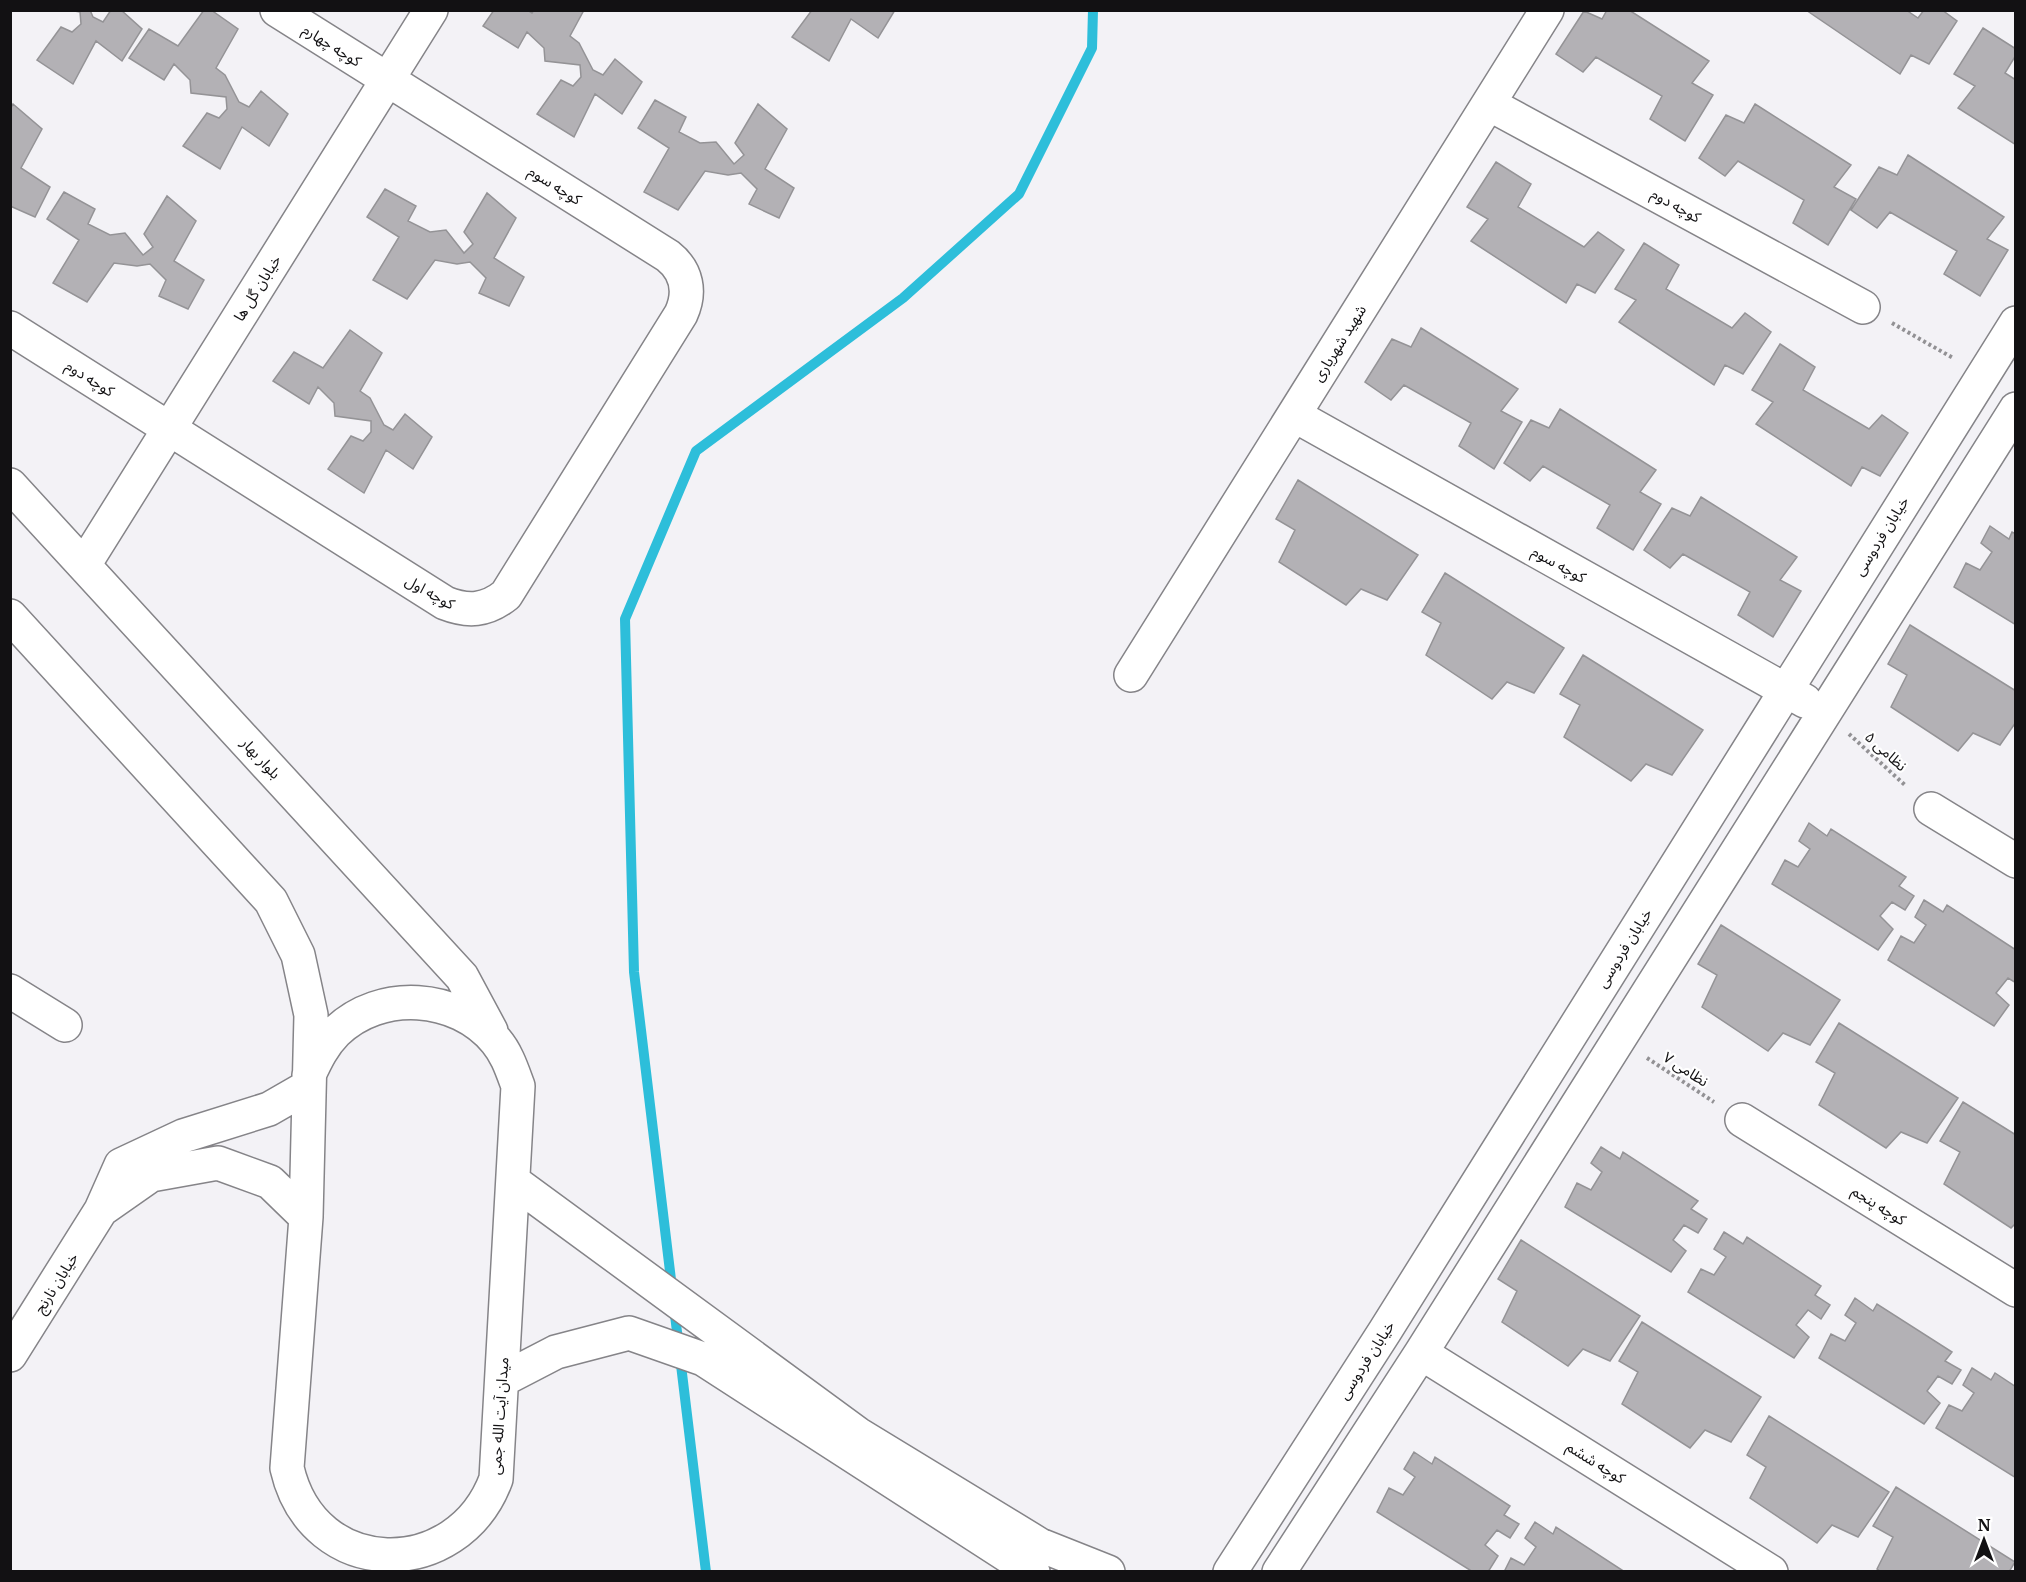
<svg xmlns="http://www.w3.org/2000/svg" width="2026" height="1582" font-family="Merriweather,'Noto Sans Arabic',serif">
<style>
.lines{fill:none;stroke-linecap:round;stroke-linejoin:round}
.stream{stroke:#2dbeda;stroke-width:10}
.building{fill:#b3b1b5;stroke:#949396;stroke-width:1.5}
.minor-casing{stroke:#858488;stroke-width:36}
.path{stroke:#929194;stroke-width:4;stroke-dasharray:3 3;stroke-linecap:butt}
.minor{stroke:#fff;stroke-width:33}
.labels{text-anchor:middle;dominant-baseline:central;stroke-width:4.5;stroke-linejoin:round;paint-order:stroke}
.street-label{font-size:15px;fill:#121113;stroke:#fff}
</style>
<rect width="100%" height="100%" fill="#f3f2f6"/>
<g class="lines">
<path class="stream" d="M672 1288 634 972 625 619 696 451 903 298 1019 194 1092 48 1093 10
M674 1307 706 1572"/>
</g>
<path class="building" d="M69 10H90L93 17 103 22 111 10H121L142 29 122 61 96 41 73 84 37 60 61 27 72 32 81 24 80 12Z
M204 10H211L238 29 216 68 225 75 239 102 249 107 261 91 288 114 269 146 242 127 220 169 183 146 207 113 219 118 227 109 226 97 191 93 190 80 174 64 164 80 129 58 149 29 178 46Z
M494 10H527L532 13 534 10H584L570 36 579 43 593 70 603 75 615 59 642 82 622 114 595 94 574 137 537 114 561 80 573 86 581 77 580 65 545 61 544 48 527 32 518 48 483 26Z
M812 10H895L878 38 851 19 829 61 792 37Z
M1607 10H1629L1709 61 1692 83 1713 95 1685 141 1650 119 1662 96 1596 57 1583 72 1556 54 1584 11 1602 19Z
M1806 10H1906L1918 18 1924 10H1942L1957 21 1929 64 1911 55 1900 74Z
M1983 28 2016 49V55L2005 73 2016 80V145L1958 108 1975 86 1954 74Z
M655 100 686 117 679 132 700 143 716 142 734 164 744 155 735 143 758 104 787 129 765 169 794 188 779 218 749 204 757 189 741 173 728 175 705 171 678 210 644 192 669 148 638 128Z
M13 104 42 129 21 168 50 187 35 217 10 206V109Z
M1755 104 1851 165 1834 187 1856 199 1828 245 1793 223 1804 200 1738 161 1725 176 1699 158 1726 115 1744 123Z
M1908 155 2004 217 1987 239 2008 250 1980 296 1944 274 1957 251 1890 212 1877 228 1851 210 1879 167 1897 175Z
M1496 162 1531 184 1518 207 1584 247 1598 232 1624 250 1595 293 1577 284 1566 303 1471 241 1488 219 1467 207Z
M385 189 416 206 408 221 430 232 446 230 464 253 473 244 464 232 487 193 516 218 494 258 524 277 509 306 479 293 486 278 470 262 457 264 435 260 407 299 373 280 399 237 367 217Z
M64 192 95 209 88 224 110 235 125 233 143 255 153 247 144 234 167 196 196 221 174 261 204 280 188 309 159 296 166 280 150 264 137 266 114 263 87 302 53 283 79 240 47 219Z
M1644 243 1679 265 1666 289 1732 328 1745 313 1771 332 1743 374 1725 365 1714 385 1619 322 1636 300 1615 289Z
M1421 328 1518 389 1501 411 1522 422 1494 469 1459 446 1471 423 1404 385 1391 400 1365 382 1392 339 1411 347Z
M350 330 382 353 360 391 370 398 384 425 393 430 405 414 432 437 413 469 386 450 364 493 328 469 351 436 363 441 371 432V421L335 416 334 403 318 387 309 404 273 381 294 352 323 368Z
M1780 344 1815 367 1803 390 1869 429 1882 415 1908 433 1880 476 1862 467 1851 486 1756 424 1773 402 1752 390Z
M1560 409 1656 470 1640 492 1661 504 1633 550 1597 528 1610 505 1543 466 1530 481 1504 463 1531 420 1549 428Z
M1298 480 1418 555 1387 600 1361 589 1346 605 1279 562 1295 530 1276 519Z
M1701 497 1797 557 1780 580 1801 591 1773 637 1738 615 1750 592 1683 554 1670 568 1644 550 1672 508 1690 516Z
M1990 526 2009 539 2012 532 2016 534V625L1954 587 1966 563 1980 570 1992 552 1981 543Z
M1445 573 1564 648 1534 693 1507 682 1492 699 1426 655 1441 623 1422 612Z
M1910 625 2016 691V722L2000 745 1973 733 1958 751 1891 707 1907 675 1888 664Z
M1583 655 1703 730 1672 775 1646 764 1631 781 1564 737 1580 705 1560 694Z
M1809 823 1827 836 1831 829 1906 877 1899 886 1914 896 1905 910 1892 902 1880 916 1893 929 1878 950 1772 884 1785 860 1798 867 1810 849 1799 841Z
M1924 900 1943 912 1947 905 2016 950V983L2008 978 1996 993 2009 1005 1994 1026 1888 960 1901 936 1914 943 1926 925 1915 917Z
M1721 925 1840 1000 1810 1045 1783 1033 1768 1051 1702 1007 1717 975 1698 964Z
M1839 1023 1958 1098 1927 1143 1901 1132 1886 1148 1819 1105 1835 1073 1816 1062Z
M1963 1102 2016 1135V1223L2011 1228 1944 1184 1960 1152 1940 1141Z
M1601 1147 1620 1159 1623 1152 1698 1201 1691 1209 1707 1219 1698 1233 1684 1225 1673 1240 1686 1251 1671 1272 1565 1207 1577 1183 1591 1190 1602 1172 1591 1163Z
M1724 1232 1743 1244 1747 1237 1821 1286 1815 1295 1830 1305 1821 1319 1808 1310 1796 1325 1809 1337 1794 1358 1688 1292 1701 1269 1714 1275 1726 1257 1714 1249Z
M1521 1240 1640 1316 1610 1361 1583 1349 1568 1366 1502 1322 1517 1291 1498 1279Z
M1855 1298 1873 1311 1877 1304 1952 1352 1945 1361 1961 1370 1952 1384 1938 1376 1927 1391 1940 1403 1924 1424 1819 1358 1831 1334 1845 1341 1856 1323 1845 1315Z
M1642 1322 1761 1397 1731 1442 1705 1430 1690 1448 1622 1404 1638 1372 1619 1361Z
M1972 1368 1991 1380 1995 1373 2016 1387V1478L1936 1428 1949 1405 1962 1411 1974 1393 1963 1385Z
M1769 1416 1889 1492 1858 1537 1832 1525 1817 1543 1750 1498 1766 1467 1747 1455Z
M1414 1452 1432 1464 1435 1457 1510 1506 1504 1515 1519 1524 1510 1538 1497 1530 1485 1545 1498 1556 1488 1572H1473L1377 1512 1389 1488 1403 1495 1415 1477 1404 1469Z
M1896 1487 2015 1562 2009 1572H1881L1877 1569 1893 1537 1873 1526Z
M1535 1522 1553 1534 1556 1527 1625 1572H1504L1511 1558 1524 1565 1536 1547 1525 1538Z"/>
<g class="lines">
<defs>
<path id="minor" d="M1489 104 1863 307
M10 328 445 603C468 612 486 611 506 595L681 314C691 292 687 271 668 256L277 10
M1294 415 1805 701
M10 485 462 977 491 1031
M84 565 431 10
M10 616 271 901 298 955 311 1015 306 1217 287 1468C313 1582 458 1582 496 1479L518 1086C512 1070 507 1054 496 1041 457 994 380 989 336 1032 323 1045 316 1060 309 1075
M1131 675 1547 10
M1931 809 2016 861
M10 991 65 1025
M1742 1120 2016 1290
M513 1181 858 1434 1040 1545 1108 1572
M101 1210 151 1175 218 1163 270 1182 306 1217
M1421 1353 1771 1572
M10 1355 101 1210 121 1165 183 1136 269 1109 309 1086
M502 1380 556 1352 629 1333 703 1359 1033 1572
M1230 1572 1385 1331 2016 323
M1279 1572 1421 1353 2016 409"/>
</defs>
<use href="#minor" class="minor-casing"/>
<path class="path" d="M1892 323 1953 358
M1849 734 1906 786
M1647 1058 1714 1102"/>
<use href="#minor" class="minor"/>
</g>
<g class="labels">
<g class="street-label">
<text transform="translate(332 45) rotate(32)">کوچه چهارم</text>
<text transform="translate(555 185) rotate(32)">کوچه سوم</text>
<text transform="translate(1676 205) rotate(29)">کوچه دوم</text>
<text transform="translate(257 288) rotate(-58)">خیابان گل ها</text>
<text transform="translate(1339 343) rotate(-58)">شهید شهریاری</text>
<text transform="translate(90 378) rotate(32)">کوچه دوم</text>
<text transform="translate(1881 536) rotate(-58)">خیابان فردوسی</text>
<text transform="translate(1559 564) rotate(29)">کوچه سوم</text>
<text transform="translate(430 592) rotate(29)">کوچه اول</text>
<text transform="translate(1886 751) rotate(42)">نظامی ۵</text>
<text transform="translate(261 758) rotate(47)">بلوار بهار</text>
<text transform="translate(1624 948) rotate(-58)">خیابان فردوسی</text>
<text transform="translate(1686 1069) rotate(33)">نظامی ۷</text>
<text transform="translate(1879 1205) rotate(32)">کوچه پنجم</text>
<text transform="translate(56 1283) rotate(-58)">خیابان نارنج</text>
<text transform="translate(1366 1360) rotate(-57)">خیابان فردوسی</text>
<text transform="translate(499 1416) rotate(-86)">میدان آیت الله جمی</text>
<text transform="translate(1596 1462) rotate(32)">کوچه ششم</text>
</g>
</g>
<rect width="2026" height="1582" fill="none" stroke="#121113" stroke-width="24"/>
<g transform="translate(1984 1540)" stroke="#ffffff" stroke-width="4.5" paint-order="stroke">
<path d="M0-4.5L10 22L0 15L-10 22Z" fill="#121113"/>
<text y="-9" font-size="16" font-weight="bold" text-anchor="middle" fill="#121113">N</text>
</g>
</svg>
